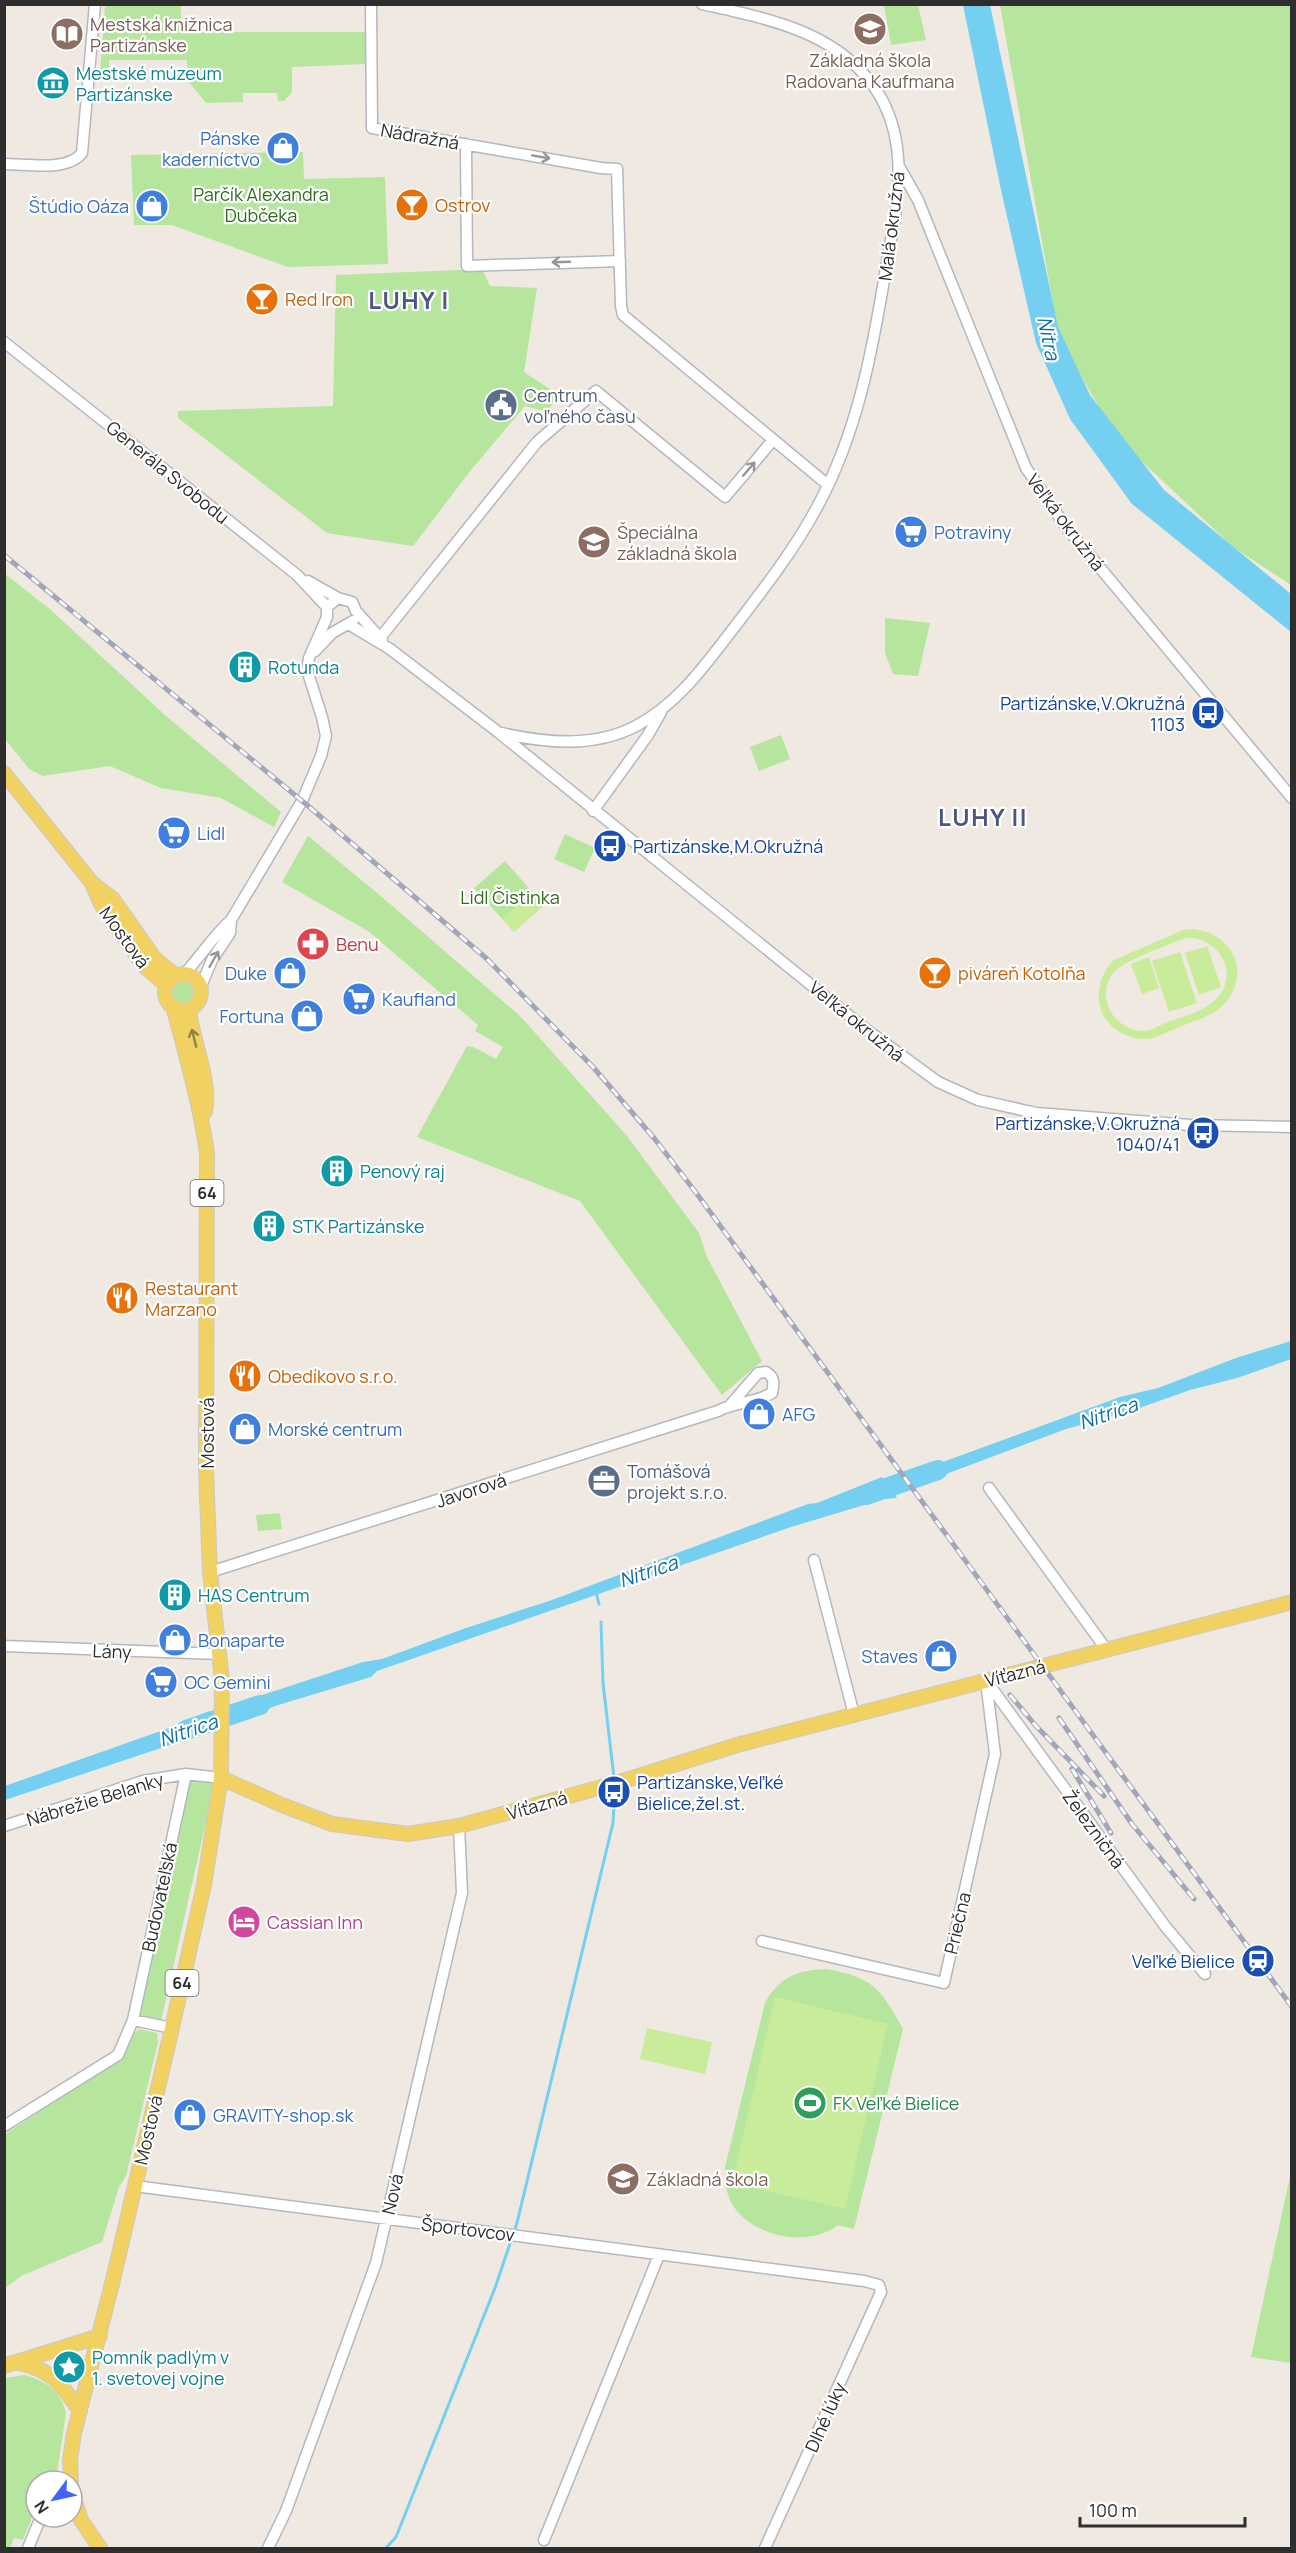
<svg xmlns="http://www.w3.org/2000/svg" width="1296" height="2553" font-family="Manrope,sans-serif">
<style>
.green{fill:#b6e59e}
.pitch{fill:#c9ec9a;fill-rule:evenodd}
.water{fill:#75cff0}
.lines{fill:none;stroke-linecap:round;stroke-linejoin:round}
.stream{stroke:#75cff0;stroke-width:3}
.river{stroke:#75cff0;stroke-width:20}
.minor-casing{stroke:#b4b7c1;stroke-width:13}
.major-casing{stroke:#c9c9c9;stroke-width:16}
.minor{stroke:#fff;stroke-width:10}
.major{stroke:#f2d163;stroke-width:14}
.rail-casing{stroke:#a3a6b8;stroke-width:5}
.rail{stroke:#fff;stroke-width:3;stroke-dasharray:9;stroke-linecap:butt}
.oneway{stroke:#969696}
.oneway2{stroke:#908048}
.labels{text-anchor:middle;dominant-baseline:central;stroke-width:4.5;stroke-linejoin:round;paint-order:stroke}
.shield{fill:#fff;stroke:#6d6d6d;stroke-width:1.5}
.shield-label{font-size:16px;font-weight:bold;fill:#2e2e2e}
.education-label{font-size:18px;fill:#785e54;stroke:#fff;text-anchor:start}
.culture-label{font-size:18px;fill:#0d838f;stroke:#fff;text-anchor:start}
.street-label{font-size:18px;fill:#2e2e2e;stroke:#fff}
.shop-label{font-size:18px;fill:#366cbe;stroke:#fff;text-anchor:start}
.park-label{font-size:18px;fill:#2c6e1b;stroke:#fff}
.food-label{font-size:18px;fill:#c56008;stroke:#fff;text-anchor:start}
.service-label{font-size:18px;fill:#4e5e75;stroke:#fff;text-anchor:start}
.transit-label{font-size:18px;fill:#164399;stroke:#fff;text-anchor:end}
.health-label{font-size:18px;fill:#be3a42;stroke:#fff;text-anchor:start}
.hotel-label{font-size:18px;fill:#b23c85;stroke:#fff;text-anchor:start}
.leisure-label{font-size:18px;fill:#27864d;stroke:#fff;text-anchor:start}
.water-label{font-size:20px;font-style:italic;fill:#0d6fa3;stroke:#fff}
.district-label{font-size:24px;font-weight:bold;letter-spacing:1.5px;fill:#4d5680;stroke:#fff}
</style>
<rect width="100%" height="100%" fill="#efe9e1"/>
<path class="green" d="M108 5H181L180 32H365V64L292 67V92L284 101H278L277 93H243V102L206 103 188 81 187 60H109V73L100 72 105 7Z
M884 5H918L926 40 891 45Z
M1000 5H1291V585L1233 547 1117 438 1059 338Z
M303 152 304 179 385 177 388 264 288 267 172 225H134L131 155Z
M482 269 490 286 537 288 524 372 557 394 548 412 525 406 471 470 413 546 327 533 178 418V411L333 406 336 275Z
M4 573 52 611 166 716 281 812 274 827 221 798 161 788 110 766 43 776 29 769 5 739Z
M885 618 930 623 918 676 893 674 885 653Z
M781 735 790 759 759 771 750 747Z
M565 834 595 848 584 872 554 859Z
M308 836 382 897 521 1017 627 1136 699 1233 707 1257 762 1361 722 1395 580 1201 417 1137 467 1046 473 1047 496 1059 503 1047 475 1031 478 1025 368 931 282 882Z
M505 861 544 905 514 932 474 888Z
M170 992a13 13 0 1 1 26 0a13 13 0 1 1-26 0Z
M280 1513 282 1529 258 1531 256 1515Z
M189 1779 215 1782 161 2021 137 2017Z
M826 1969C873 1977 881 1989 903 2029L854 2229 838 2225C810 2248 754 2237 734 2207 726 2195 724 2181 725 2167L765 2003C779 1977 798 1970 826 1969Z
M139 2029 157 2033 158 2042 126 2176 119 2187 102 2242 21 2276 5 2288V2134L121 2059 127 2039Z
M1291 2172V2363L1251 2357Z
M24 2375C45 2380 61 2391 66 2413L56 2481H36V2507L23 2540 14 2538 10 2548H5V2378Z"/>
<path class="pitch" d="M532 891 544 905 514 932 502 919Z
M1193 929C1233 933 1253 974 1223 1005 1214 1015 1199 1019 1187 1024 1176 1028 1164 1034 1153 1038 1133 1043 1107 1029 1101 1010 1095 993 1101 972 1114 960L1183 930ZM1185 938C1218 935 1242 975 1215 1000 1203 1012 1181 1017 1165 1023 1159 1026 1151 1031 1144 1031 1114 1031 1094 996 1114 972 1125 960 1169 945 1185 938Z
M1207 946 1221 987 1199 995 1185 953Z
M1180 952 1197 1003 1169 1012 1152 961Z
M1149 957 1159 988 1142 994 1131 964Z
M775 1997 888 2024 845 2209 732 2183Z
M647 2028 712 2042 705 2074 640 2059Z"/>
<path class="water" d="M963 5H990L1058 327 1090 395 1164 490 1291 594V632L1132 504 1070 419 1036 343 1001 190Z
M1291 1341V1359L1237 1378 1190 1390 1131 1411 1066 1429 917 1485 910 1474 1120 1397 1158 1388 1236 1358Z
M882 1477 897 1498 884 1499 791 1527 377 1671 371 1677 275 1706 236 1723 235 1704 363 1662 382 1659 466 1628 552 1600 808 1504 817 1503Z
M209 1711V1732L5 1800V1786L172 1727Z"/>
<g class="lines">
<path class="stream" d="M596 1592 599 1604
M601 1622 603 1683 614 1778
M386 2548 396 2537 400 2527 495 2288 517 2223 613 1823 615 1787"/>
<path class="river" d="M866 1495 938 1470
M186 1730 260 1705"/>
<defs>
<path id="minor" d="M371 4 372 128 601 168 617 169 621 306 623 315 828 485
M466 144 467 266 620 261
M4 164C28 164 67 172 82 153L95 4
M900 168 918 200 1026 468 1066 527 1292 798
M4 342 297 575 327 607
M308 581 338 598 352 602 356 611 382 640
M350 625 390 649 498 732 863 1027 938 1082 978 1100 1036 1113 1190 1125 1292 1127
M380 638 537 442 596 391 725 497 773 440
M315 651 332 633 353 621
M501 733C546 743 594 748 636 726 678 704 705 665 733 629 762 591 792 553 815 511 858 434 873 348 887 262 897 207 910 148 880 96 842 32 769 19 702 4
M593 811 648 735 661 712
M185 973C201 956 213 936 231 920L302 801 321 756 326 736 322 717 307 670 309 658 327 617V607L338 598
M201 986 212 960 230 933 231 920
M989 1488 1106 1649
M814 1560 854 1715
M210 1572 718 1411C735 1402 756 1403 772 1393 774 1384 775 1377 766 1372L758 1373 731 1404
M4 1646 219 1654
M988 1683 1165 1926 1205 1974
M4 1826 143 1781 186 1774 221 1778
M762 1941 944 1983 995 1754 986 1681
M133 2020 172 2028
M4 2126 118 2055 133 2020 186 1774
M135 2186 864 2281 879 2285 881 2292 765 2548
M544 2540 659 2255
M28 2548 41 2517
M268 2548 286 2511 376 2263 462 1893 459 1826"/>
<path id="major" d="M4 773 92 883 102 906 144 966 166 985
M92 883 113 899 155 959 175 975
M165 992a18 18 0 1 1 36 0a18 18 0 1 1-36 0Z
M189 1009C192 1042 211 1078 205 1112
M221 1778 282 1805 332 1824 408 1834 459 1826 620 1782 737 1745 1292 1602
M19 2363C50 2368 63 2386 80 2411
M4 2366 100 2336
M71 2481 70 2460 74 2433 112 2284 172 2028 204 1885 221 1778 222 1680 210 1572 206 1470 207 1153C200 1104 186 1055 173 1006
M72 2492 81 2520 100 2548"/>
</defs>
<use href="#minor" class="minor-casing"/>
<use href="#major" class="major-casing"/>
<use href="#minor" class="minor"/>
<use href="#major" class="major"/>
<defs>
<path id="rail" d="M4 555 307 805 486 958 593 1067 654 1138 697 1194 1292 2007
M1010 1695 1036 1726 1104 1796
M1059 1718 1132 1824 1194 1899
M1072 1769 1111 1833"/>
</defs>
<use href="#rail" class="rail-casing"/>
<use href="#rail" class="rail"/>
</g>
<defs><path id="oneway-shaft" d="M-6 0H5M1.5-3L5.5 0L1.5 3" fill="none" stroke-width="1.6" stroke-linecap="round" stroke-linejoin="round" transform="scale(1.5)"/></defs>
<g class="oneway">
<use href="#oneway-shaft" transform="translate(541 157) rotate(10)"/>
<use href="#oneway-shaft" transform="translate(561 262) rotate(178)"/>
<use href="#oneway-shaft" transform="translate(749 469) rotate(-49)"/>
<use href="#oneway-shaft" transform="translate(214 959) rotate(-60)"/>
</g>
<use class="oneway2" href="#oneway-shaft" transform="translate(194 1038) rotate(-104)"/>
<defs>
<symbol id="school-disc" viewBox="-11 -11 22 22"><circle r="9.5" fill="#8d6e63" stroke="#fff"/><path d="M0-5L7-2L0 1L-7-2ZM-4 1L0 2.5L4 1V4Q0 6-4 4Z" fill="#fff"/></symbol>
<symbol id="library-disc" viewBox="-11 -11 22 22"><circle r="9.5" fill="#8d6e63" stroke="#fff"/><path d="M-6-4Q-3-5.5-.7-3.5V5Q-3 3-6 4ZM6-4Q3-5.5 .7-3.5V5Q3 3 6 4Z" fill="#fff"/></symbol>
<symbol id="museum-disc" viewBox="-11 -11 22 22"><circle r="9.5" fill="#0f9aa8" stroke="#fff"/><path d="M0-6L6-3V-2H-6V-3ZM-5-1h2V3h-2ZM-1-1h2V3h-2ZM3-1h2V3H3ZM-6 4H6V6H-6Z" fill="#fff"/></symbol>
<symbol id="shop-disc" viewBox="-11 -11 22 22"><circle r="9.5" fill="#3f7fe0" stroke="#fff"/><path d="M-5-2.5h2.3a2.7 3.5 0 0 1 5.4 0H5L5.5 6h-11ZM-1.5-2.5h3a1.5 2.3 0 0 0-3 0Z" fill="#fff"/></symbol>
<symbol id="bar-disc" viewBox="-11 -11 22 22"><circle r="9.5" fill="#e8710a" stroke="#fff"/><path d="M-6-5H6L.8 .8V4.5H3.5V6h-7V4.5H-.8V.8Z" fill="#fff"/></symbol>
<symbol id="civic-disc" viewBox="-11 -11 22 22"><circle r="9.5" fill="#5c6f8a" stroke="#fff"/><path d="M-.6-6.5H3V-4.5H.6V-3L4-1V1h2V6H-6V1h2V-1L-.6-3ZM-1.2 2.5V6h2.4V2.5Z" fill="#fff"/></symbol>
<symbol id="supermarket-disc" viewBox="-11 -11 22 22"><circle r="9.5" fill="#3f7fe0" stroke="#fff"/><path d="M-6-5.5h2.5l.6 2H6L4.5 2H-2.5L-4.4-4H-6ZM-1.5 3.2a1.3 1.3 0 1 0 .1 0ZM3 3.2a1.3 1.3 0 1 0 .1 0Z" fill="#fff"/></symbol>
<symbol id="building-disc" viewBox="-11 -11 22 22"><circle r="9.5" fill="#0f9aa8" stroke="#fff"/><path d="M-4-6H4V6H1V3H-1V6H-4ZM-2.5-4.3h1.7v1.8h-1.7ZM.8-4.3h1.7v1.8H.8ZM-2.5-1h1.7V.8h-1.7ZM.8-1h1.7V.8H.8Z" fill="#fff"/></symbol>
<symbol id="bus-disc" viewBox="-11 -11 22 22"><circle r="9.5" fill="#1a4fb4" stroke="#fff"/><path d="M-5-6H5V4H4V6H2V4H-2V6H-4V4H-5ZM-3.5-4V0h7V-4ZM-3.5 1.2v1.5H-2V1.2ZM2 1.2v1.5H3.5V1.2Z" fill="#fff"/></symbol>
<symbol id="pharmacy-disc" viewBox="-11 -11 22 22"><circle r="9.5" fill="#e0444e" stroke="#fff"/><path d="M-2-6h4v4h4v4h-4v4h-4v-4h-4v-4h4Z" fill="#fff"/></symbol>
<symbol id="restaurant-disc" viewBox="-11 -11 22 22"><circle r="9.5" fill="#e8710a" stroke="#fff"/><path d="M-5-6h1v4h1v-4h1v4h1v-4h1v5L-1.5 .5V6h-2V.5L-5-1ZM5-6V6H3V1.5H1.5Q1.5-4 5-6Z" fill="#fff"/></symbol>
<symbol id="office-disc" viewBox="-11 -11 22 22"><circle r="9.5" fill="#5c6f8a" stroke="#fff"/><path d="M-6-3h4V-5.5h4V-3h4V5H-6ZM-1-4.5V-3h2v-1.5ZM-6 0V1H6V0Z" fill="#fff"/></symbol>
<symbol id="hotel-disc" viewBox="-11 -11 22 22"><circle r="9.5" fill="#d1479c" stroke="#fff"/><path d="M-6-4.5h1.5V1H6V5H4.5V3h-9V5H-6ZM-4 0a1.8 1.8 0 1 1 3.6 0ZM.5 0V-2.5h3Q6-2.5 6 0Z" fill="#fff"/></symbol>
<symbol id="station-disc" viewBox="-11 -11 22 22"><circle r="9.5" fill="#1a4fb4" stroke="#fff"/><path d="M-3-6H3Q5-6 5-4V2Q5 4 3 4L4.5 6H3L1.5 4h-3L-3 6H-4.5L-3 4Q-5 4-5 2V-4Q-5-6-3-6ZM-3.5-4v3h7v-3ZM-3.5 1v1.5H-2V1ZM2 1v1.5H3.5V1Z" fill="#fff"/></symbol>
<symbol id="stadium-disc" viewBox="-11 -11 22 22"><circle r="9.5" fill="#2e9e5b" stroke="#fff"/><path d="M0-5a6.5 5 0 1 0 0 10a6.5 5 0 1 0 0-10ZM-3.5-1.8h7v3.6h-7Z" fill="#fff"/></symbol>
<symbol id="sight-disc" viewBox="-11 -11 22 22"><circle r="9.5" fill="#0f9aa8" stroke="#fff"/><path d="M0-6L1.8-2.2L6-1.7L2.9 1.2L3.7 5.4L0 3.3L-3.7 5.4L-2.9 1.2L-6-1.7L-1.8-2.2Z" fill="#fff"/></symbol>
</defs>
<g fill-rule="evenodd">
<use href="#school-disc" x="851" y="10" width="38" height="38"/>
<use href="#library-disc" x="48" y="15" width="38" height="38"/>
<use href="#museum-disc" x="34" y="64" width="38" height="38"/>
<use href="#shop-disc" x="264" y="129" width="38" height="38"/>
<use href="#bar-disc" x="393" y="186" width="38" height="38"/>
<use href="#shop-disc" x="133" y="187" width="38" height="38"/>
<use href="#bar-disc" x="243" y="280" width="38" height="38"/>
<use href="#civic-disc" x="482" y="386" width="38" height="38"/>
<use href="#supermarket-disc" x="892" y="513" width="38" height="38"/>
<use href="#school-disc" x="575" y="523" width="38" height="38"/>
<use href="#building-disc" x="226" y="648" width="38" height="38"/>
<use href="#bus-disc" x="1189" y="694" width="38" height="38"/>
<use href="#supermarket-disc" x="155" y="814" width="38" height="38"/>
<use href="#bus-disc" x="591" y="827" width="38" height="38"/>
<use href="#pharmacy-disc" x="294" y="925" width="38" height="38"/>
<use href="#shop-disc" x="271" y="954" width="38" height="38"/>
<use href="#bar-disc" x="916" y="954" width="38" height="38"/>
<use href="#supermarket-disc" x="340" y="980" width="38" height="38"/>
<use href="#shop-disc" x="288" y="997" width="38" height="38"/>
<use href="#bus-disc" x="1184" y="1114" width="38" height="38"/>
<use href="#building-disc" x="318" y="1152" width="38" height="38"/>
<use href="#building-disc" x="250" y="1207" width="38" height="38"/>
<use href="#restaurant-disc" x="103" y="1279" width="38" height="38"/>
<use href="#restaurant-disc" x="226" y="1357" width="38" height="38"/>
<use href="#shop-disc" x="740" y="1395" width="38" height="38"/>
<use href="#shop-disc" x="226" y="1410" width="38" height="38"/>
<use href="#office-disc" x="585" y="1462" width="38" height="38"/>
<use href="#building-disc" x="156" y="1576" width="38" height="38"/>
<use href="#shop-disc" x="156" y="1621" width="38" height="38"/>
<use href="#shop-disc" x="922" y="1637" width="38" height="38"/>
<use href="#supermarket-disc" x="142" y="1663" width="38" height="38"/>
<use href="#bus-disc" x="595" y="1773" width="38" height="38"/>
<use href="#hotel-disc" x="225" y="1903" width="38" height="38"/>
<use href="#station-disc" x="1239" y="1942" width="38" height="38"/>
<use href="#stadium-disc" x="791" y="2084" width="38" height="38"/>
<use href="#shop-disc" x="171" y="2096" width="38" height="38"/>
<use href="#school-disc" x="604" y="2160" width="38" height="38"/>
<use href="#sight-disc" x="50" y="2348" width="38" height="38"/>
</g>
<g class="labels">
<g class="shield">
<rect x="190.5" y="1180" width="33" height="26" rx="4.5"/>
<rect x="165.5" y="1970" width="33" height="26" rx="4.5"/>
</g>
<g class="shield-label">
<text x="207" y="1193">64</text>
<text x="182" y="1983">64</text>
</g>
<g class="education-label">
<text x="90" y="24">Mestská knižnica<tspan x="90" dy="21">Partizánske</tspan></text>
<text x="870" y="60" text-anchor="middle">Základná škola<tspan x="870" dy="21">Radovana Kaufmana</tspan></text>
<text x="617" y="532">Špeciálna<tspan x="617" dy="21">základná škola</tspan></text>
<text x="646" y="2179">Základná škola</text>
</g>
<g class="culture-label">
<text x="76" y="73">Mestské múzeum<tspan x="76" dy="21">Partizánske</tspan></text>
<text x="268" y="667">Rotunda</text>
<text x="360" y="1171">Penový raj</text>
<text x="292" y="1226">STK Partizánske</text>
<text x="198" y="1595">HAS Centrum</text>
<text x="92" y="2357">Pomník padlým v<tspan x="92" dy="21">1. svetovej vojne</tspan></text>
</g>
<g class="street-label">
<text transform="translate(420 136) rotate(10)">Nádražná</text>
<text transform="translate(891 226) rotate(-83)">Malá okružná</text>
<text transform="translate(168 472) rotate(39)">Generála Svobodu</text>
<text transform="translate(1066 522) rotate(53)">Veľká okružná</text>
<text transform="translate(125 937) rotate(54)">Mostová</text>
<text transform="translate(857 1021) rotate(39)">Veľká okružná</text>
<text transform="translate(207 1433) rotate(-90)">Mostová</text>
<text transform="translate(471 1490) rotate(-18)">Javorová</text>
<text transform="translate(112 1651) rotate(2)">Lány</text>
<text transform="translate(1015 1673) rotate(-14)">Víťazná</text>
<text transform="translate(95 1799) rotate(-17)">Nábrežie Belanky</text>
<text transform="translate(537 1805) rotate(-16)">Víťazná</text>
<text transform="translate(1094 1829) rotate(54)">Železničná</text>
<text transform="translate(159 1897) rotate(-78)">Budovateľská</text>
<text transform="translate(957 1923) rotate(-77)">Priečna</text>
<text transform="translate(148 2130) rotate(-77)">Mostová</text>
<text transform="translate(392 2194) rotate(-77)">Nová</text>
<text transform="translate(468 2229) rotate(7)">Športovcov</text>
<text transform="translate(825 2417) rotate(-66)">Dlhé lúky</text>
</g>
<g class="shop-label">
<text x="260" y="138" text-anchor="end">Pánske<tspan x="260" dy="21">kaderníctvo</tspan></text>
<text x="129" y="206" text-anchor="end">Štúdio Oáza</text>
<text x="934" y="532">Potraviny</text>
<text x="197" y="833">Lidl</text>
<text x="267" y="973" text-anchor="end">Duke</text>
<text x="382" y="999">Kaufland</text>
<text x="284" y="1016" text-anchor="end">Fortuna</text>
<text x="782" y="1414">AFG</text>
<text x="268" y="1429">Morské centrum</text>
<text x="198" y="1640">Bonaparte</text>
<text x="918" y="1656" text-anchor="end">Staves</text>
<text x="184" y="1682">OC Gemini</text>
<text x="213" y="2115">GRAVITY-shop.sk</text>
</g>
<g class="park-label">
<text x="261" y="194">Parčík Alexandra<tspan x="261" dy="21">Dubčeka</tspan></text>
<text x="510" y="897">Lidl Čistinka</text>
</g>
<g class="food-label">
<text x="435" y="205">Ostrov</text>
<text x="285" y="299">Red Iron</text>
<text x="958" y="973">piváreň Kotolňa</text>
<text x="145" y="1288">Restaurant<tspan x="145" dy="21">Marzano</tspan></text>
<text x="268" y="1376">Obedíkovo s.r.o.</text>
</g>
<g class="service-label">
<text x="524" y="395">Centrum<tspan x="524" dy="21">voľného času</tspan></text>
<text x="627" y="1471">Tomášová<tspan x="627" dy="21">projekt s.r.o.</tspan></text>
</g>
<g class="transit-label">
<text x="1185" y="703">Partizánske,V.Okružná<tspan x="1185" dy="21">1103</tspan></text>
<text x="633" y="846" text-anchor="start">Partizánske,M.Okružná</text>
<text x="1180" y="1123">Partizánske,V.Okružná<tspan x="1180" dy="21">1040/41</tspan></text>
<text x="637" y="1782" text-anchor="start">Partizánske,Veľké<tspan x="637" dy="21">Bielice,žel.st.</tspan></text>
<text x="1235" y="1961">Veľké Bielice</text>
</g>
<g class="health-label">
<text x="336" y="944">Benu</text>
</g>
<g class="hotel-label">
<text x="267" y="1922">Cassian Inn</text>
</g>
<g class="leisure-label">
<text x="833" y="2103">FK Veľké Bielice</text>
</g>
<g class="water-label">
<text transform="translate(1049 338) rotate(78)">Nitra</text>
<text transform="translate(1108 1413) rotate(-19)">Nitrica</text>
<text transform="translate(648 1571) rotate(-19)">Nitrica</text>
<text transform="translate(188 1730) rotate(-19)">Nitrica</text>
</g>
<g class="district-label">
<text x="409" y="299">LUHY I</text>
<text x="983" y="816">LUHY II</text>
</g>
</g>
<rect width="1296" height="2553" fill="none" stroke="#2e2e2e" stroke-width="12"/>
<g transform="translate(54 2499) rotate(237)"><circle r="28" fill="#ffffff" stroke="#ababab" stroke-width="1.5"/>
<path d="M0-4.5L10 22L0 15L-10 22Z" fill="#4264fb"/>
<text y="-9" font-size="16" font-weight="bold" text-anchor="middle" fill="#2e2e2e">N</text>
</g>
<path d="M1080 2517v9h165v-9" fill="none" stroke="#2e2e2e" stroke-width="3"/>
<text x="1089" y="2517" font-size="18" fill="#2e2e2e" stroke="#ffffff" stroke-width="4.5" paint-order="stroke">100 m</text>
</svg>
